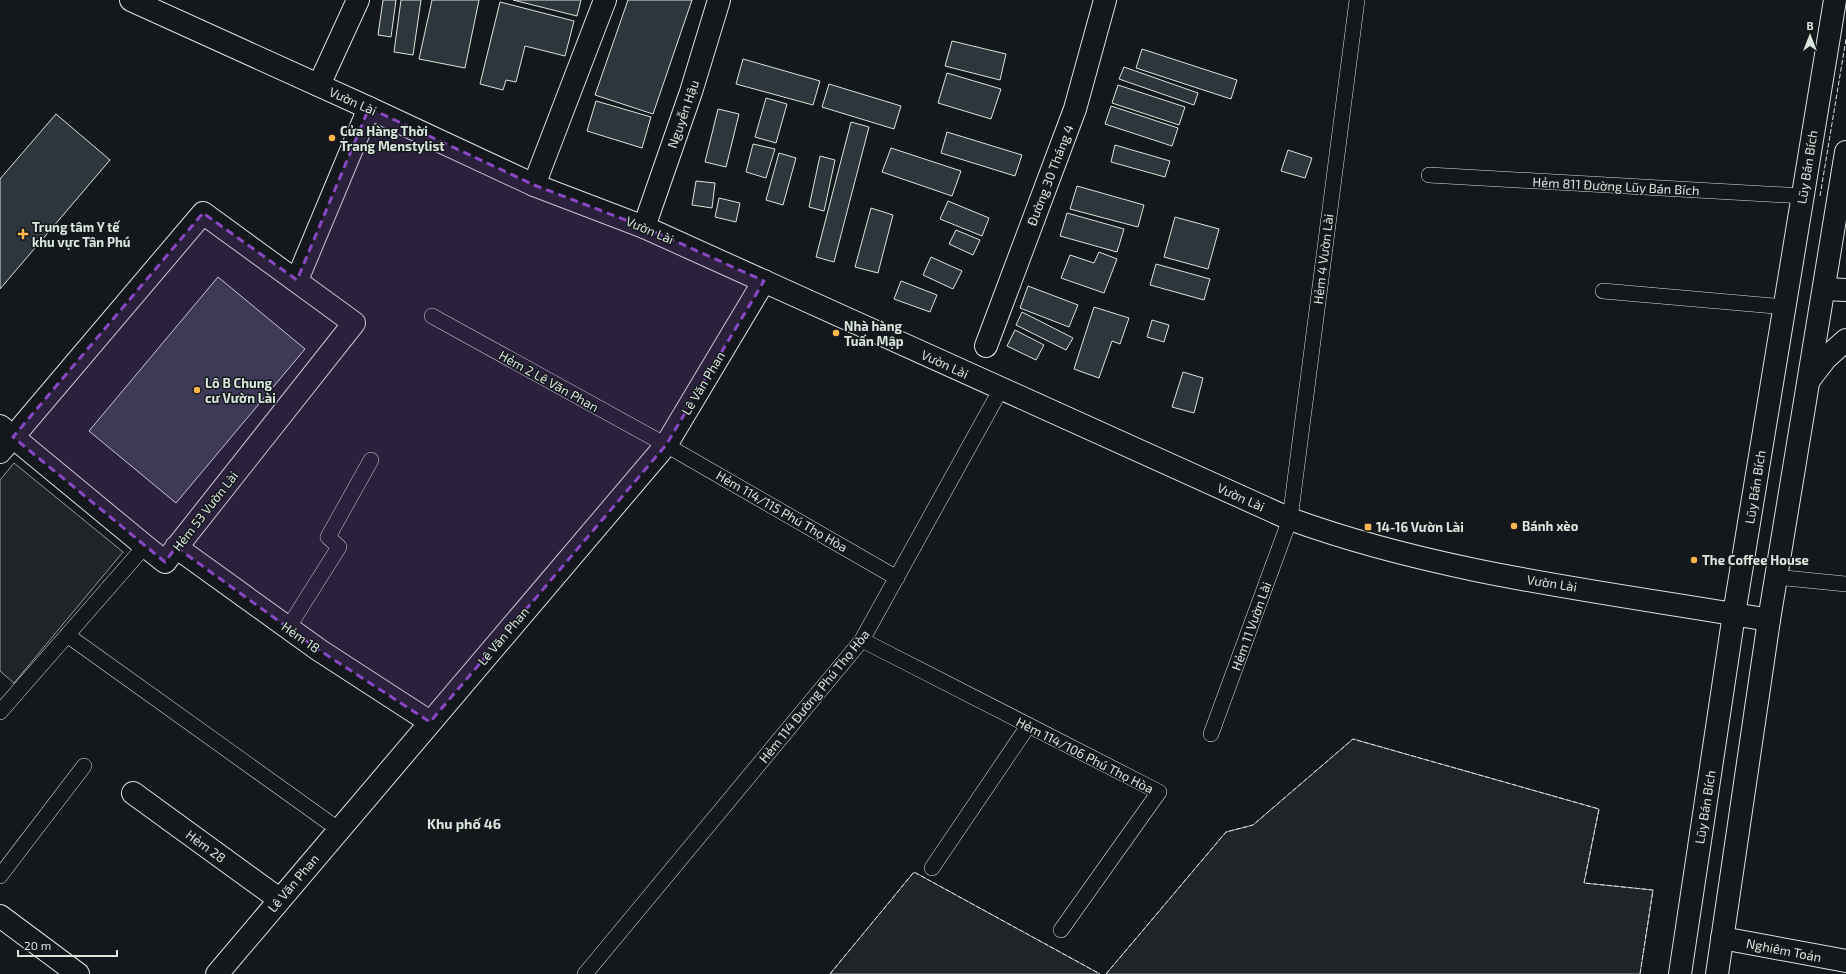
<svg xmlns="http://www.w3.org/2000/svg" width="1846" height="974" font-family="'Exo 2',sans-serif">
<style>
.green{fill:#202428;stroke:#939e99}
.building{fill:#2c363c;stroke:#d8e6dc}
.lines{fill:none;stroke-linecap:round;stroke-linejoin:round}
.service-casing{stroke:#d8e6dc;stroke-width:16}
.minor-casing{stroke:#d8e6dc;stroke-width:24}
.tertiary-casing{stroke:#d8e6dc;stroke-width:24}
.secondary-casing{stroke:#d8e6dc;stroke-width:24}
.service{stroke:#14181c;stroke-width:15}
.minor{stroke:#14181c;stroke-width:22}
.tertiary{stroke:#14181c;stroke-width:22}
.secondary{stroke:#14181c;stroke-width:22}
.fence{stroke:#d8e6dc;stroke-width:1;stroke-dasharray:5 2;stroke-linecap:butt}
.marked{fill:#8948c3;fill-opacity:0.2;stroke:#8948c3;stroke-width:3;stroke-dasharray:8 5;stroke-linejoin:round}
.poi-dot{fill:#ffb74d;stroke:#14181c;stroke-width:1.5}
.labels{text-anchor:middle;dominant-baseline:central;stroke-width:3;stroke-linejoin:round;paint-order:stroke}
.street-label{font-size:13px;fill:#d8e6dc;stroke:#14181c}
.poi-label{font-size:13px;font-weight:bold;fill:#d8e6dc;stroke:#14181c;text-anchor:start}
.neighbourhood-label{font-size:14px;font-weight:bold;fill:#d8e6dc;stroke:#14181c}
</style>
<rect width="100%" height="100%" fill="#14181c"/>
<path class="green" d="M14 463 123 552 14 683 0 671V480Z
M1353 739 1599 809 1584 883 1653 890 1640 974H1106L1226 832 1253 825Z
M914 872 1100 974H830Z"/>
<path class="building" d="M383 0H396L391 37 378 35Z
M401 0H421L413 55 394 52Z
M432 0H479L465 68 419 59Z
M513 0H581L577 16Z
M628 0H692L653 114 595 95Z
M500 2 574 21 565 56 525 46 516 82 506 80 503 90 480 84Z
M952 41 1006 54 1000 80 945 66Z
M1142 49 1237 80 1231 99 1136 68Z
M743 59 820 81 813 105 736 84Z
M1124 67 1198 93 1194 105 1119 79Z
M947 73 1001 89 991 119 938 103Z
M829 84 901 106 894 129 822 107Z
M1118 85 1185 107 1179 125 1112 103Z
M766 98 787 104 776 143 755 137Z
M596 101 651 117 642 148 587 131Z
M1111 106 1178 128 1172 146 1105 124Z
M718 109 739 114 726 167 705 162Z
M56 114 110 160 0 289V179Z
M851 122 869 127 834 262 816 257Z
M947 132 1022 155 1015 176 941 153Z
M753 144 775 149 766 178 746 172Z
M1115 145 1170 161 1165 177 1111 162Z
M891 148 961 171 952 196 882 172Z
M1288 150 1312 158 1305 178 1281 171Z
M779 153 796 158 783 205 766 200Z
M820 156 835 160 824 211 809 207Z
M696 181 715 183 712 208 692 205Z
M1077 186 1144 205 1138 227 1070 209Z
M719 198 740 203 736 222 715 217Z
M948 201 989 218 982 236 940 219Z
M871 208 893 215 878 273 855 267Z
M1067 213 1124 229 1117 252 1060 236Z
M1175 217 1219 229 1208 269 1164 257Z
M956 230 980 240 973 255 949 244Z
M1099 252 1117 259 1104 293 1061 278 1070 255 1094 263Z
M931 257 962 271 953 289 923 275Z
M1156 264 1210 279 1204 300 1150 285Z
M218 277 305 349 176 503 89 431Z
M901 281 937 295 930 312 894 299Z
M1028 286 1078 305 1069 327 1020 308Z
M1094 307 1129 318 1120 344 1112 341 1099 378 1074 369Z
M1022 312 1073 338 1066 350 1016 325Z
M1152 320 1169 325 1164 342 1147 337Z
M1015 330 1044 345 1036 360 1007 346Z
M1183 372 1203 378 1194 413 1172 407Z"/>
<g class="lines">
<defs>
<path id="service" d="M1429 175 1803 196
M1603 291 1785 307
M432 316 666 445 897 578
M1776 577 1846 584
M288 628 339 547 328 537 371 460
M67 635 338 829
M862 640 1159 792 1061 930
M0 712 145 546
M1211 734 1290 519 1357 0
M932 868 1028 726
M0 876 84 766
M585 974 862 640 1001 389"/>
<path id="minor" d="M319 85 358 0
M534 185 605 0
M644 227 691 92 719 0
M297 280 369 108
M986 346 1075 109 1105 0
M0 426 13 437 145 546 165 562 354 323 203 213 13 437 0 452
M176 547 319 650 430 722
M133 793 279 899
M0 916 78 974
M1722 938 1846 961
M217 974 666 445 764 281"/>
<path id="tertiary" d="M131 0 369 108 534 185 644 227 1290 519C1444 575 1608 592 1769 620
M1824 289 1846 290
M1809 380 1826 358 1846 340"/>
<path id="secondary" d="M1680 974 1734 614 1835 0
M1717 974 1769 620 1846 152"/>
</defs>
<use href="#service" class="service-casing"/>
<use href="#minor" class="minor-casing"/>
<use href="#tertiary" class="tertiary-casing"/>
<use href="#secondary" class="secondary-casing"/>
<use href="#service" class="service"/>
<use href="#minor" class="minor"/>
<use href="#tertiary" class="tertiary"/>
<use href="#secondary" class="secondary"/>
<path class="fence" d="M1820 196 1846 39
M830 974 914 872 1100 974
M1106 974 1226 832 1253 825 1353 739 1599 809 1584 883 1653 890 1640 974"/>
</g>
<path class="marked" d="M369 108 534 185 644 227 764 281 666 445 430 722 319 650 176 547 165 562 13 437 203 213 297 280Z"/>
<g class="poi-dot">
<circle cx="332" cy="138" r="4"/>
<path d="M21 228h4v4h4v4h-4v4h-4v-4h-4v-4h4z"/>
<circle cx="836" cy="333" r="4"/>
<circle cx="197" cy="390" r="4"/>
<circle cx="1514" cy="526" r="4"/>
<rect x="1364" y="523" width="8" height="8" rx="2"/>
<circle cx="1694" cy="560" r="4"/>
</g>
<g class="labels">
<g class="street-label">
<text transform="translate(353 101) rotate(24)">Vườn Lài</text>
<text transform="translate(683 114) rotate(-71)">Nguyễn Hậu</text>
<text transform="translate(1807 167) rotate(-81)">Lũy Bán Bích</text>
<text transform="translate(1050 175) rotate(-69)">Đường 30 Tháng 4</text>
<text transform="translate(1616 186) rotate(3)">Hẻm 811 Đường Lũy Bán Bích</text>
<text transform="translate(650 230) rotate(23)">Vườn Lài</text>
<text transform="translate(1323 259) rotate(-83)">Hẻm 4 Vườn Lài</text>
<text transform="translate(945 364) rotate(25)">Vườn Lài</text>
<text transform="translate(549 381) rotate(29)">Hẻm 2 Lê Văn Phan</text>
<text transform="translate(703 383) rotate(-59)">Lê Văn Phan</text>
<text transform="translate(1755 487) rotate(-81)">Lũy Bán Bích</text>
<text transform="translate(1241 497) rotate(24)">Vườn Lài</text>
<text transform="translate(205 511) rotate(-52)">Hẻm 53 Vườn Lài</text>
<text transform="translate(782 511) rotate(30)">Hẻm 114/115 Phú Thọ Hòa</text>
<text transform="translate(1552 583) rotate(9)">Vườn Lài</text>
<text transform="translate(1251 626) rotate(-70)">Hẻm 11 Vườn Lài</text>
<text transform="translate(503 636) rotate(-50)">Lê Văn Phan</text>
<text transform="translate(301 637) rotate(35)">Hẻm 18</text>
<text transform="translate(814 696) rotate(-51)">Hẻm 114 Đường Phú Thọ Hòa</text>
<text transform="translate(1085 755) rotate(27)">Hẻm 114/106 Phú Thọ Hòa</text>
<text transform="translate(1705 807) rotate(-81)">Lũy Bán Bích</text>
<text transform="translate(206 846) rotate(36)">Hẻm 28</text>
<text transform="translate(293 883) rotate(-50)">Lê Văn Phan</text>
<text transform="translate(1784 950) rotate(11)">Nghiêm Toản</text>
</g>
<g class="poi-label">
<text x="340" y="131">Cửa Hàng Thời<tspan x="340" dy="15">Trang Menstylist</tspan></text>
<text x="32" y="227">Trung tâm Y tế<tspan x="32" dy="15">khu vực Tân Phú</tspan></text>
<text x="844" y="326">Nhà hàng<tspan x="844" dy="15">Tuấn Mập</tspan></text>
<text x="205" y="383">Lô B Chung<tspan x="205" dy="15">cư Vườn Lài</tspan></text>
<text x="1522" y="526">Bánh xèo</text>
<text x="1376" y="527">14-16 Vườn Lài</text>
<text x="1702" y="560">The Coffee House</text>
</g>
<g class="neighbourhood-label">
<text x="464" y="823">Khu phố 46</text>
</g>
</g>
<g transform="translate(1810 36)" stroke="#14181c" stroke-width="3" paint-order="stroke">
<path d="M0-3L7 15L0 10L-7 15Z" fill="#d8e6dc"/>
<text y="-6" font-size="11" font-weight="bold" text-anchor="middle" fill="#d8e6dc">B</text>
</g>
<path d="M18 950v6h99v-6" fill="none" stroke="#d8e6dc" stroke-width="2"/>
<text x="24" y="950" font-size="12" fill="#d8e6dc" stroke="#14181c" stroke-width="3" paint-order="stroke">20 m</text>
</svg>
